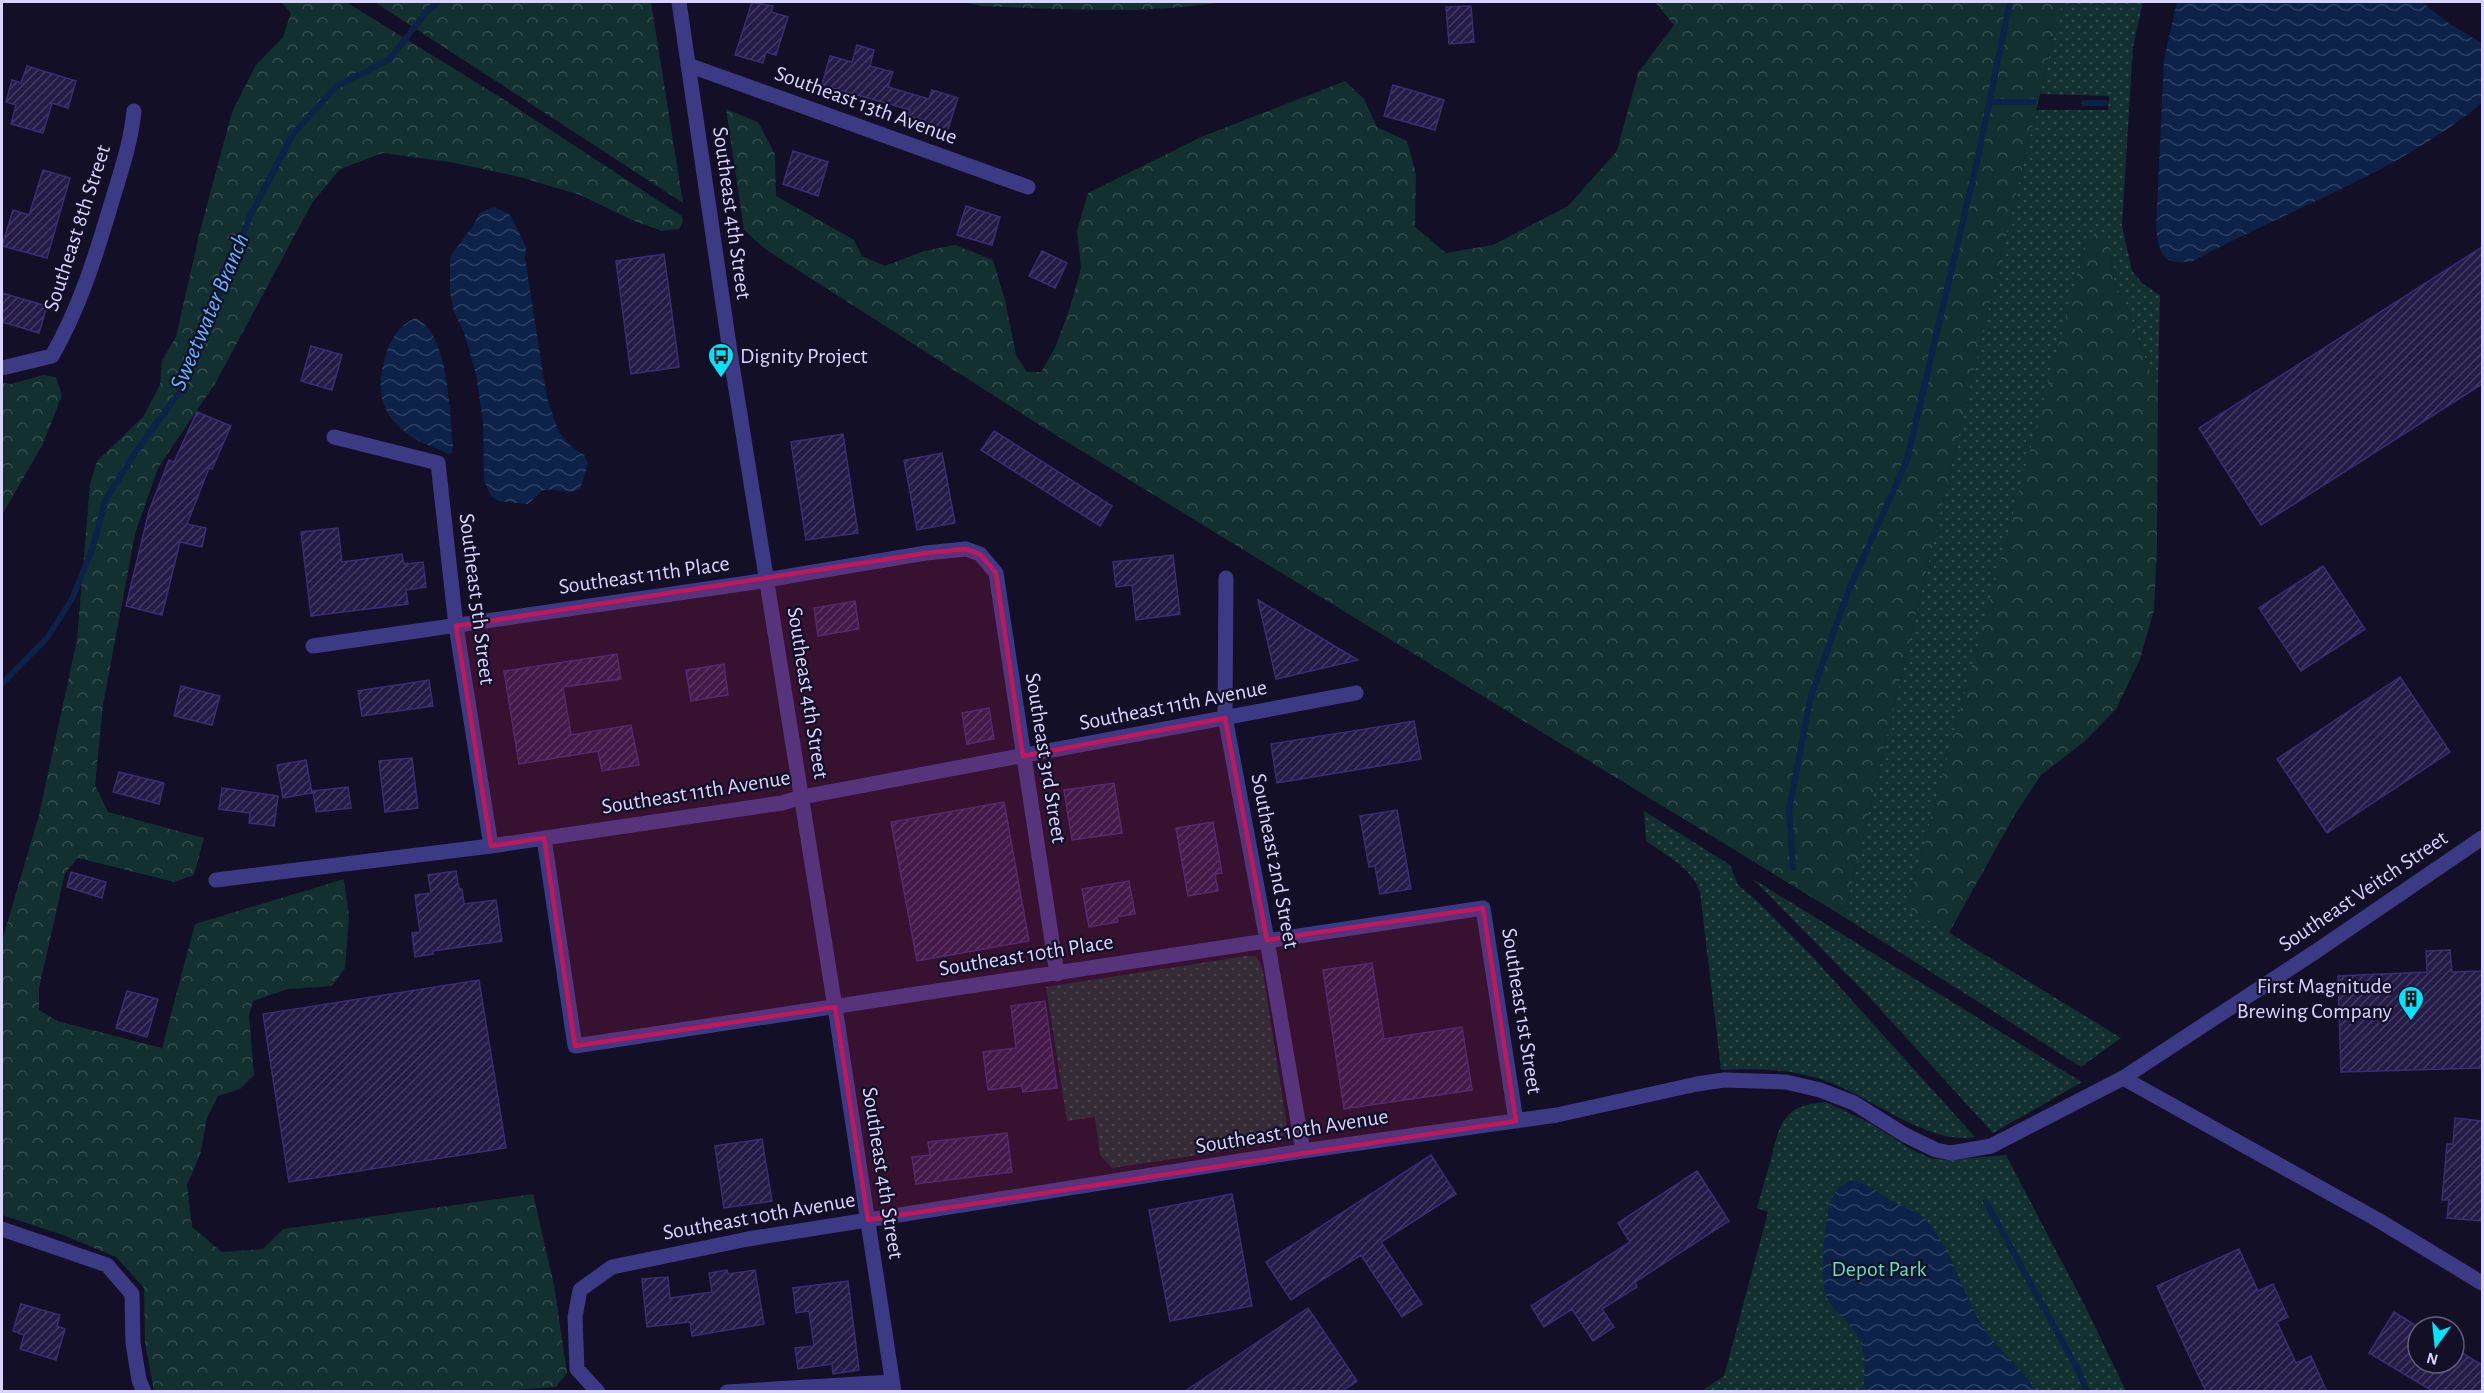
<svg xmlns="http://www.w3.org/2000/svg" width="2484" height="1393" font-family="'Alegreya Sans',sans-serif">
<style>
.grass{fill:url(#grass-dots)}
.forest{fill:url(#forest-crowns)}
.water{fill:url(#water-waves)}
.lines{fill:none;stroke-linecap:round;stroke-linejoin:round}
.stream{stroke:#0c2248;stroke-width:6}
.building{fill:url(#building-hatch);stroke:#3b2d73;stroke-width:1.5}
.minor{stroke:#3d3a85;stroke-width:15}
.tertiary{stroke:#3d3a85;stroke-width:15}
.marked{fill:#c2185b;fill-opacity:0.2;stroke:#c2185b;stroke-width:4.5;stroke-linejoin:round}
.labels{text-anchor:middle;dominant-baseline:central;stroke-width:4.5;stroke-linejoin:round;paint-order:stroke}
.street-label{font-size:22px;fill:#d9d4ff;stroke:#130f26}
.poi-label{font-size:22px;fill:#d9d4ff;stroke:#130f26;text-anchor:start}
.park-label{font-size:22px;fill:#5fe0c0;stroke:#130f26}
.water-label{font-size:24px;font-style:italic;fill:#62b6ff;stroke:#130f26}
</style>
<defs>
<pattern id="grass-dots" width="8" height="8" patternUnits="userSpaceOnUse" patternTransform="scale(1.5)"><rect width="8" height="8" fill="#12302f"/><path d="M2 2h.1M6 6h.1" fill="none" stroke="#344d4e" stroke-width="1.8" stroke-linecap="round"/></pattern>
<pattern id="forest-crowns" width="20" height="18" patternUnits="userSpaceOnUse" patternTransform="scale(1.5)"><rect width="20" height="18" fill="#12302f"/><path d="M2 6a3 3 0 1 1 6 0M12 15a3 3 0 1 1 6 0" fill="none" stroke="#344d4e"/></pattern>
<pattern id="water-waves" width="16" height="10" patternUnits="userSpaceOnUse" patternTransform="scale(1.5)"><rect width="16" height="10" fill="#0c2248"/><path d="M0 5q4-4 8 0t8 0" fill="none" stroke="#2f4163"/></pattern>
<pattern id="building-hatch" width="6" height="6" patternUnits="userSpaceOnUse" patternTransform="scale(1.5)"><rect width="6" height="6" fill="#241b47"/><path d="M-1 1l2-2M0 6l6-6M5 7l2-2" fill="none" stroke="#433b63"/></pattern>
</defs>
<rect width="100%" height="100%" fill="#130f26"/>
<path class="grass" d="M2062 2H2143L2133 47 2122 225 2132 271 2143 284 2160 295 2158 389 2149 369 2128 309 2114 282 2107 235 2086 247 1907 907 2121 1038 2081 1067 1844 917 2036 110H2108L2109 96 2040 94Z
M1644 811 1730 865 1738 885 1757 901 1811 955 1975 1137C1928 1145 1876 1100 1831 1083 1795 1069 1759 1068 1721 1070L1700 892C1691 867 1667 856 1646 841Z
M1753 879 2082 1082 1993 1133 1870 998Z
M1246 956H1255L1260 962 1263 972 1287 1126C1285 1136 1281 1140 1272 1144L1112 1168 1100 1155 1095 1117 1067 1121 1046 987Z
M1826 1102 1872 1124 1912 1150 1931 1158 1946 1160 2006 1155 2084 1304 2126 1391 1700 1392 1724 1376 1768 1212 1757 1208C1762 1192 1766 1175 1771 1159 1780 1123 1783 1105 1826 1102Z"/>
<path class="forest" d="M281 2H346L503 99 682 216 683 222 679 229 662 231 634 221 580 195 520 177 450 162 383 153 340 169 312 203 216 382 158 468 135 534 103 705 95 785 108 812 204 838 194 875 174 882 78 858 65 873 39 988V1010L57 1021 162 1048 195 924 344 879 349 917 345 968 332 986 288 989 253 1001 249 1015 254 1075 240 1089 218 1096 207 1118 200 1155 187 1185 192 1227 222 1252 263 1249 283 1229 533 1194 554 1285 567 1373 556 1387 489 1392 154 1391 145 1343 144 1288 116 1257 63 1235 2 1215V941L39 815 77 640 90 484 97 461 143 417 160 385 162 360 176 337 200 231 232 112 256 65 283 37 291 13Z
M373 2H651L683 203 376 3Z
M966 2H1222C1145 15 1058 9 980 6Z
M1655 2H2062L1844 917 1046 429 765 249 744 230 726 109 758 122 775 154 776 196 854 240 862 256 885 266 924 251 955 245 993 260 1005 300 1016 355 1027 372H1041L1055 348 1070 307 1081 268 1077 231 1088 193 1201 137 1345 81 1364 99 1377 127 1407 141 1416 174 1415 227 1446 253 1493 245 1568 206 1617 151 1638 73 1674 25Z
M2095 232 2107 234 2114 282 2128 309 2149 369 2158 389 2157 548 2154 610 2140 659 2116 709 2085 741 2041 775 2014 816 1949 933 1907 907 2077 276 2086 247Z
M43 375 56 377 62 395 43 444 2 515V383L11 384Z"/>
<path class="water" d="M2177 2H2422L2450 24 2482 43V103C2397 173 2289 209 2193 261 2163 266 2160 256 2156 229L2164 59Z
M494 207 509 214 513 220 526 247 525 258 547 398 558 430 567 443 585 456 588 464 580 489C567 496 552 486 542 491 537 495 533 500 528 504L498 501 491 496 484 481 483 423 476 374 464 333 454 312 450 292V257L472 227 480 213Z
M415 318C450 333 449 413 453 445L452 453 447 454C437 447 424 445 414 438 381 417 375 393 385 357 390 340 399 325 415 318Z
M1850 1181C1868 1182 1875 1191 1890 1200 1900 1206 1914 1209 1922 1216 1950 1241 1964 1300 1986 1332 1998 1349 2029 1375 2035 1391H1863C1865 1372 1867 1345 1853 1329 1843 1316 1830 1309 1825 1293 1820 1276 1825 1211 1833 1196 1838 1188 1842 1185 1850 1181Z"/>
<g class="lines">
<path class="stream" d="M1990 102H2034
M2084 103H2105
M2 684 47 638 72 599 93 547 105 501 133 456 181 390 250 216 293 134 337 86 390 59 426 12 438 2
M1793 868 1789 809 1811 696 1848 592 1907 460 1978 157 2010 2
M1986 1202 2079 1372 2087 1392"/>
</g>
<path class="building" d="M752 2 773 6 771 12 788 17 776 55 766 52 763 63 735 55Z
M1471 6 1474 42 1449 44 1446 7Z
M857 45 874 50 870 66 893 72 888 87 929 99 932 90 958 98 947 132 923 125 924 120 908 116 910 110 822 85 830 56 852 62Z
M27 66 76 81 68 108 52 103 43 133 11 124 16 105 6 102 12 80 21 83Z
M1393 85 1444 100 1435 130 1384 116Z
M793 151 828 162 818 196 783 184Z
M43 170 70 178 47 258 2 246 13 210 29 215Z
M966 206 1000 217 992 245 957 235Z
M2482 247V384L2261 525 2199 428Z
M1042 251 1067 263 1055 288 1029 276Z
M664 254 679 367 631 374 616 261Z
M2 293 47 306 39 333 2 322Z
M311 346 342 355 332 390 301 381Z
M197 412 231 426 212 469 209 468 187 524 206 528 202 547 180 542 162 615 126 606 149 511 169 460 174 462Z
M994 431 1112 506 1100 526 981 450Z
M843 434 858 533 806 540 791 442Z
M942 453 955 523 917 530 904 460Z
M338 528 342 562 402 554 404 564 423 562 426 587 406 590 408 604 311 616 301 532Z
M1173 555 1180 614 1136 620 1132 585 1116 587 1113 562Z
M2323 566 2365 629 2301 671 2259 608Z
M1258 600 1358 660 1276 679Z
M855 601 859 629 818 636 814 608Z
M617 654 621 679 563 687 571 735 631 725 639 765 602 771 598 751 519 764 504 671Z
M724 664 728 695 691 701 686 670Z
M2400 677 2450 752 2327 833 2277 759Z
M429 680 433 706 362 716 358 691Z
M181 686 220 696 212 725 174 716Z
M989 708 994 739 967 744 962 713Z
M1414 721 1421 759 1277 783 1271 744Z
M412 758 418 808 385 812 379 761Z
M306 760 312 793 283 798 277 765Z
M119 772 164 783 159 804 113 792Z
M1114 783 1122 833 1072 840 1064 790Z
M348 787 351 808 316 812 313 791Z
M222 788 278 796 274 826 249 823 250 813 219 809Z
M1004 802 1029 941 917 961 891 822Z
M1397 810 1411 889 1380 894 1375 866 1369 867 1360 816Z
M1213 822 1222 873 1215 874 1218 891 1188 896 1176 828Z
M456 871 459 889H462L464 904 496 900 502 941 433 951V954L415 957 412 933 420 932 415 895 431 893 428 875Z
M71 872 106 882 102 898 67 887Z
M1129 881 1135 914 1117 917 1118 922 1089 927 1082 889Z
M2450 950 2452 972 2482 971V1068L2341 1072 2338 976 2427 972 2426 951Z
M1372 963 1384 1039 1462 1027 1472 1090 1344 1109 1323 970Z
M479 980 506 1148 289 1182 263 1014Z
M127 991 158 999 147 1037 116 1028Z
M1045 1001 1057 1088 1023 1092 1022 1086 988 1090 983 1052 1016 1048 1011 1006Z
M2455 1118 2482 1121V1221L2447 1218 2449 1200H2442L2447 1144H2453Z
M1007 1133 1012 1172 916 1184 912 1157 930 1155 928 1142Z
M762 1139 772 1201 724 1208 715 1146Z
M1431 1155 1456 1194 1381 1242 1422 1304 1402 1317 1361 1255 1291 1300 1266 1262Z
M1697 1171 1729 1221 1635 1282 1637 1287 1602 1309 1614 1327 1593 1341 1572 1309 1544 1327 1531 1306 1630 1242 1618 1223Z
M1232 1194 1252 1306 1170 1321 1149 1210Z
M2239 1249 2258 1291 2273 1284 2288 1317 2277 1322 2296 1363 2311 1356 2327 1392H2206L2157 1286Z
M727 1270 728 1274 755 1270 764 1324 692 1336 690 1322 647 1327 642 1279 668 1277 670 1298 712 1292 709 1273Z
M848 1281 859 1370 833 1374 832 1364 798 1369 795 1348 814 1346 809 1311 796 1313 793 1288Z
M21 1304 60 1315 57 1326 65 1329 56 1360 20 1349 24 1335 13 1331Z
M1308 1308 1357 1381 1341 1392H1184Z
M2394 1312 2418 1327V1363H2454V1348L2482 1365V1392H2434L2369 1353Z"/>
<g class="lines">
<path class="minor" d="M688 65 1028 187
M2 368 52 356C80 307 96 255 112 201 121 171 131 142 134 111
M334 437 438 463 456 626 491 846
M1226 578 1225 717 1267 940 1303 1151
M313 646 748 583 926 553 966 549 980 554 996 573 1057 974
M544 838 575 1046 1483 908 1516 1121
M216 880 491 846 782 803 802 797 1356 693
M2123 1078 2378 1220 2482 1283
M2 1229 107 1265 132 1294 133 1343 139 1380 144 1392
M598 1392 577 1369 575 1317 580 1290 612 1267 748 1239 1303 1151 1557 1115 1697 1084 1724 1080 1786 1082 1820 1090 1854 1103 1905 1135 1936 1150 1951 1153 1991 1146 2123 1078 2315 952 2482 838
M727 1392 892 1382"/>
<path class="tertiary" d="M679 2 730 352 835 1007 894 1392"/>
</g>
<path class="marked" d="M966 549 980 554 996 573 1023 756 1225 718 1267 940 1483 908 1516 1121 868 1220 835 1007 575 1046 544 838 491 846 456 626 926 553Z"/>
<defs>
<symbol id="bus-pin" viewBox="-11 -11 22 30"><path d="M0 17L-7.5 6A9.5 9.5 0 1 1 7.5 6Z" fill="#00e5ff" stroke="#130f26"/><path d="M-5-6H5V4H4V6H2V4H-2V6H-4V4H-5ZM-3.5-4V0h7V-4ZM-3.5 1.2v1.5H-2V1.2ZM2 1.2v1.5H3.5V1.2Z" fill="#111"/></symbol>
<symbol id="building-pin" viewBox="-11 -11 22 30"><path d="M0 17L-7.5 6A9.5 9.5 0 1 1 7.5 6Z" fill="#00e5ff" stroke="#130f26"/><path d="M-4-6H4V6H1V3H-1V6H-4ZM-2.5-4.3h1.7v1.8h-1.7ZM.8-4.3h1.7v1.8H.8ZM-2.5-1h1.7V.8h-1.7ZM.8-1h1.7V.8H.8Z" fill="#111"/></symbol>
</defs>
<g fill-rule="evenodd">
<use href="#bus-pin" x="706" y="341" width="30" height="40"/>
<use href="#building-pin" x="2396" y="984" width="30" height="40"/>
</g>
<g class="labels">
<g class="street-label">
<text transform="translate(866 105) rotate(20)">Southeast 13th Avenue</text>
<text transform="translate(732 213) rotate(82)">Southeast 4th Street</text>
<text transform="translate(77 228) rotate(-72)">Southeast 8th Street</text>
<text transform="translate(644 575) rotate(-8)">Southeast 11th Place</text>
<text transform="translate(477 599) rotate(83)">Southeast 5th Street</text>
<text transform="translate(808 693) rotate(81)">Southeast 4th Street</text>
<text transform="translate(1173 705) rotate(-11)">Southeast 11th Avenue</text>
<text transform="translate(1046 758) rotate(81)">Southeast 3rd Street</text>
<text transform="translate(696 792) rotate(-9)">Southeast 11th Avenue</text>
<text transform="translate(1275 861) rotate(79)">Southeast 2nd Street</text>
<text transform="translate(2363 891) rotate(-34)">Southeast Veitch Street</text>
<text transform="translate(1026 955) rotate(-9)">Southeast 10th Place</text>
<text transform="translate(1522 1011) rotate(81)">Southeast 1st Street</text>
<text transform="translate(1292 1131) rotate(-9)">Southeast 10th Avenue</text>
<text transform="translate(883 1173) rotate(81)">Southeast 4th Street</text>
<text transform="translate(759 1216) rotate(-10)">Southeast 10th Avenue</text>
</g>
<g class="poi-label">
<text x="740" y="356">Dignity Project</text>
<text x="2392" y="986" text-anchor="end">First Magnitude<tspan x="2392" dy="25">Brewing Company</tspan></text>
</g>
<g class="park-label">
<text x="1879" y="1269">Depot Park</text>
</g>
<g class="water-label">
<text transform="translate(210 312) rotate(-67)">Sweetwater Branch</text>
</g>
</g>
<rect width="2484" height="1393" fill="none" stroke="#d9d4ff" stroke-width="6"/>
<g transform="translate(2436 1345) rotate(195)"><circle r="28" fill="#130f26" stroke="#625e7d" stroke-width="1.5"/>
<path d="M0-4.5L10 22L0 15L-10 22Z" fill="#00e5ff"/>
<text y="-9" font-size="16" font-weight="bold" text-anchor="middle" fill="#d9d4ff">N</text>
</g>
</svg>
